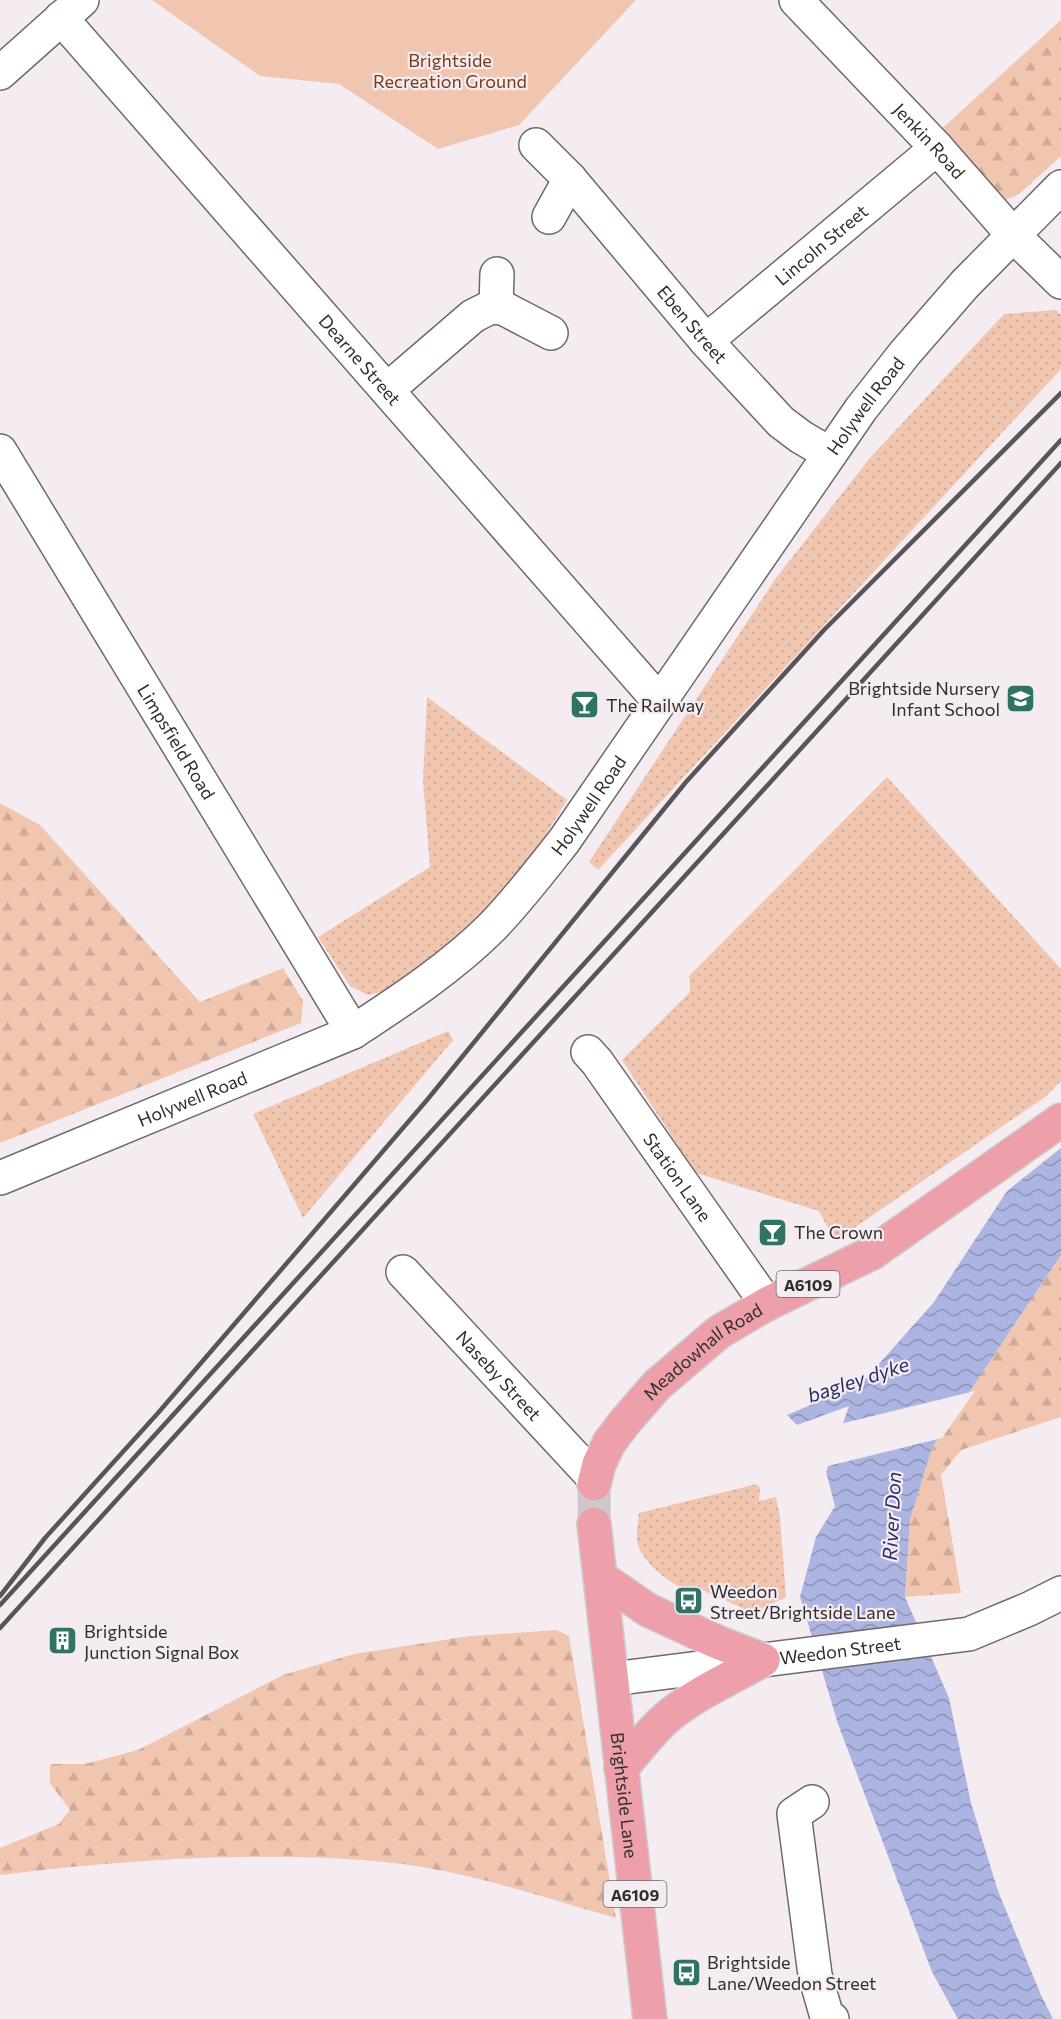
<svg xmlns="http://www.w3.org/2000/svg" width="1061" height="2019" font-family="Commissioner,sans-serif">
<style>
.grass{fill:url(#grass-dots)}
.forest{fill:url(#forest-firs)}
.park{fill:#f1c6b1}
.water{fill:url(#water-waves)}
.pier{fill:#f5ecf1}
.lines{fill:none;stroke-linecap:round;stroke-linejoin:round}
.primary-tunnel{stroke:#cec6ca;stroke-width:33;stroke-dasharray:33 16;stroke-linecap:butt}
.street-casing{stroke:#6f686c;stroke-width:36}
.secondary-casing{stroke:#6f686c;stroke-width:36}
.primary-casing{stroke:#cecdcd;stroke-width:36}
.street{stroke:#fff;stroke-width:33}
.secondary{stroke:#fff;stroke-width:33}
.primary{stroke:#eda0a9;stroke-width:33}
.rail{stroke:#585457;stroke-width:4.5}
.labels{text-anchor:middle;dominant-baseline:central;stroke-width:4.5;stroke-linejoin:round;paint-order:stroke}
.shield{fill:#f5ecf1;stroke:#6c676a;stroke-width:1.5}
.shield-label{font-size:16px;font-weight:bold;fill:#312e30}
.park-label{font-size:18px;fill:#773b18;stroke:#f5ecf1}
.street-label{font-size:18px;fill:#312e30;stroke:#f5ecf1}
.poi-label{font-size:18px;fill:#312e30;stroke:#f5ecf1;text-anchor:start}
.water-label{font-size:20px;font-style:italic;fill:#292d65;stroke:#f5ecf1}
</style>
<defs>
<pattern id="grass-dots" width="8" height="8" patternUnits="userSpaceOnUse" patternTransform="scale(1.5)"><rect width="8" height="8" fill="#f1c6b1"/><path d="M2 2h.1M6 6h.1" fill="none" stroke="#cfaa99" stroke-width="1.8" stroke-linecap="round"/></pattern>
<pattern id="forest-firs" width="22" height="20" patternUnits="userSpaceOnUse" patternTransform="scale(1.5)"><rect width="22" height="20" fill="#f1c6b1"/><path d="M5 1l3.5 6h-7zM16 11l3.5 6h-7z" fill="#cfaa99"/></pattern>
<pattern id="water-waves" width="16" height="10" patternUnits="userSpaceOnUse" patternTransform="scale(1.5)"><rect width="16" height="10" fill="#acb5e2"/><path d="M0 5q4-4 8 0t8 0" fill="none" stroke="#8d94b8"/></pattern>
</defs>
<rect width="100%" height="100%" fill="#f5ecf1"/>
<path class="grass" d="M1056 310 1061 315V369L598 870 589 862 776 578 869 459 1004 314Z
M427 697 567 800 534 854 480 915 395 989 368 995 350 986 318 937 430 867 423 781Z
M887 777 1061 969V1081L1045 1097 835 1241 819 1211 696 1173 622 1060 690 992 689 976Z
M448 1031 453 1040 303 1218 253 1114Z
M757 1484 760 1488 759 1501 776 1497 780 1517 786 1597 753 1613 700 1589 697 1596C676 1587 643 1566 637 1542 636 1533 638 1522 639 1513Z"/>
<path class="forest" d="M1061 20V156L1019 194 1006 200 990 189 935 135Z
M0 803 40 825 200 1002 283 968 303 1001 301 1023 0 1143Z
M1061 1255V1417L961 1450 941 1475 961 1593 905 1597 910 1520 932 1448Z
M557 1630 569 1636 616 1918C552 1900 488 1878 422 1867 380 1860 337 1858 295 1857 196 1855 98 1863 0 1875V1848L59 1824 70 1810 50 1783V1764H85L138 1750 283 1675 354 1654 470 1636Z"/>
<path class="park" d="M152 0H636L519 125 438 149 339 84 260 76Z"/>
<path class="water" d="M1061 1148V1255L932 1448 910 1520 905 1597 949 1698 971 1803 998 1891 1041 1995 1053 2019H958L932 1972 838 1724 800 1597 816 1537 835 1506 826 1472 849 1406 797 1425 787 1415 862 1383 934 1302 1007 1191Z"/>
<path class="pier" d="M975 1391 942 1438 824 1467 840 1424Z"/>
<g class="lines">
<path class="primary-tunnel" d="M594 1524V1484"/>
<defs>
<g id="street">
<path id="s1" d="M61 18 659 701"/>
<path d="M0 73 82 0"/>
<path id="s2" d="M536 145 570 179 706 341 781 422 801 437 830 454"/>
<path d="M549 217 570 179"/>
<path d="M496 307 497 274"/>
<path id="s3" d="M706 341 937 148"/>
<path d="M387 390 473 316 491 307 503 308 551 333"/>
<path id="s4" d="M0 451 353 1032"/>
<path id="s5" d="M588 1052 597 1062 767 1304"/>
<path id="s6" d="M403 1272 595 1479"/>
<path d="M812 1802 794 1814 815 1975 827 2017 832 2019"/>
</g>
<g id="secondary">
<path id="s7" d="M796 0 937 148 1014 236 1061 282"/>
<path id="s8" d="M0 1178 353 1032C402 1000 452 967 493 926 519 899 541 870 564 841L861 409 905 353 965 284 1061 187"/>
<path id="s9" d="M612 1679 969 1634 1029 1609 1061 1593"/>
</g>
<g id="primary">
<path id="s10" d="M594 1484 599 1464 609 1443 624 1423 657 1385 719 1332 767 1304 872 1253 1061 1120"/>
<path id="s11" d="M594 1524 650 2019"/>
<path d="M600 1577 648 1610 717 1642 763 1660"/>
<path d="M621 1769C635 1752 648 1735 664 1720 689 1697 733 1677 763 1660"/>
</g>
</defs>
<use href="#street" class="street-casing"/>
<use href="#secondary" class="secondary-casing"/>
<use href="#primary" class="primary-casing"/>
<use href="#street" class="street"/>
<use href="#secondary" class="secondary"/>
<use href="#primary" class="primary"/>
<path class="rail" d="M0 1596 45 1538 158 1413 427 1100 686 782 824 630 1061 393
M0 1605 1061 440
M0 1628 1061 463"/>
</g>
<defs>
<symbol id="school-square" viewBox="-11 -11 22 22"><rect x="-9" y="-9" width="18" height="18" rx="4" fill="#307366" stroke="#f5ecf1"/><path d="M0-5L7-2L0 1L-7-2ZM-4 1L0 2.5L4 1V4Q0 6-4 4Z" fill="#fff"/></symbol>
<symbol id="bar-square" viewBox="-11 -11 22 22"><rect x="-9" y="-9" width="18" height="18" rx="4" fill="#307366" stroke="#f5ecf1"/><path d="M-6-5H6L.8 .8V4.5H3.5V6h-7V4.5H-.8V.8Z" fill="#fff"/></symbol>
<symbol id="bus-square" viewBox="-11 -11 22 22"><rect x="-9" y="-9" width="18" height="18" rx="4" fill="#307366" stroke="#f5ecf1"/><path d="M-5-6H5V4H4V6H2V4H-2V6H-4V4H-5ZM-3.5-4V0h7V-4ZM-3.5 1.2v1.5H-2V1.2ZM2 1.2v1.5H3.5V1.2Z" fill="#fff"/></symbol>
<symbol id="building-square" viewBox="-11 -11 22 22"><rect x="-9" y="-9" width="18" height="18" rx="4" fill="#307366" stroke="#f5ecf1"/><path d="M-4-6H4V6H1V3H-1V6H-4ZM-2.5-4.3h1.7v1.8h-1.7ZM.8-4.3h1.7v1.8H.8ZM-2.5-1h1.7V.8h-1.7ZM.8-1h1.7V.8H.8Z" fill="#fff"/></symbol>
</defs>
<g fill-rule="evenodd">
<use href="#school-square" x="1004" y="682" width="33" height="33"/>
<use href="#bar-square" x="568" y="688" width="33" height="33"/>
<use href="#bar-square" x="756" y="1216" width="33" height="33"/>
<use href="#bus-square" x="672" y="1584" width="33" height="33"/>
<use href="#building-square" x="46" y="1624" width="33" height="33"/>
<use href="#bus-square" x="670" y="1956" width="33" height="33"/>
</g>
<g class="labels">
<g class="shield">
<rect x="776.5" y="1271" width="63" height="26" rx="4.5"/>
<rect x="603.5" y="1881" width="63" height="26" rx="4.5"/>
</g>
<g class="shield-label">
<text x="808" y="1284">A6109</text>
<text x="635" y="1894">A6109</text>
</g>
<g class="park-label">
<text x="450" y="60">Brightside<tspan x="450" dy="21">Recreation Ground</tspan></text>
</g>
<g class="street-label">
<text stroke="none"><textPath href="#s7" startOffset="194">Jenkin Road</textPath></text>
<text stroke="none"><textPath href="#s3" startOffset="150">Lincoln Street</textPath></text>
<text stroke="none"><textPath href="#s2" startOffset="238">Eben Street</textPath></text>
<text stroke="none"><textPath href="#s1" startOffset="454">Dearne Street</textPath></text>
<text stroke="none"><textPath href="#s8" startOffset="1198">Holywell Road</textPath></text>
<text stroke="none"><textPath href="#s4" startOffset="340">Limpsfield Road</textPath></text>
<text stroke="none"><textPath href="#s8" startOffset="712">Holywell Road</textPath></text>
<text stroke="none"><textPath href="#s8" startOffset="208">Holywell Road</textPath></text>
<text stroke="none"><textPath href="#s5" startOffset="154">Station Lane</textPath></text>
<text stroke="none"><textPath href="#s10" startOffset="176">Meadowhall Road</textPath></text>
<text stroke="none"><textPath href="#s6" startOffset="141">Naseby Street</textPath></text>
<text stroke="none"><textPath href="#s9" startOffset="230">Weedon Street</textPath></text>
<text stroke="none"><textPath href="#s11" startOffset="273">Brightside Lane</textPath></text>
</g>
<g class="poi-label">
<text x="1000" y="688" text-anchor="end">Brightside Nursery<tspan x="1000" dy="21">Infant School</tspan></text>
<text x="606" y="705">The Railway</text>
<text x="794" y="1232">The Crown</text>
<text x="710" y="1591">Weedon<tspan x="710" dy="21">Street/Brightside Lane</tspan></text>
<text x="84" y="1631">Brightside<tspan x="84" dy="21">Junction Signal Box</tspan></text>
<text x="707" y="1962">Brightside<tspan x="707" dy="21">Lane/Weedon Street</tspan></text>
</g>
<g class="water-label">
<text transform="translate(858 1379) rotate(-18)">bagley dyke</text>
<text transform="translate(891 1516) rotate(-87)">River Don</text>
</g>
</g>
</svg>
